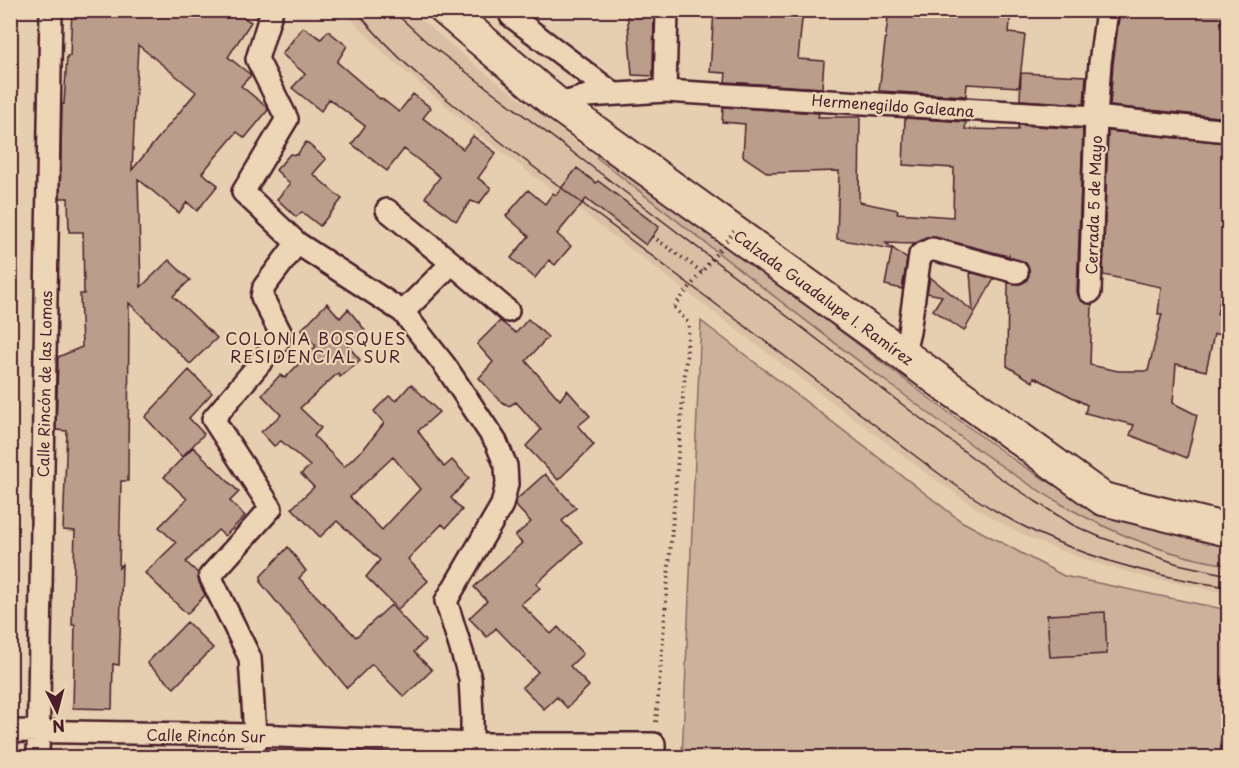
<svg xmlns="http://www.w3.org/2000/svg" width="1239" height="768" font-family="'Playpen Sans',sans-serif">
<style>
.built{fill:#d9c0a5}
.green{fill:#ccb29b;stroke:#8b6863;stroke-width:1.5}
.building{fill:#ba9d8b;stroke:#4a1f2b;stroke-width:1.5;fill-rule:evenodd}
.lines{fill:none;stroke-linecap:round;stroke-linejoin:round}
.minor-casing{stroke:#4a1f2b;stroke-width:26}
.secondary-casing{stroke:#4a1f2b;stroke-width:36}
.path{stroke:#4a1f2b;stroke-width:4;stroke-dasharray:1.5 4.5;stroke-linecap:butt}
.minor{stroke:#edd6b6;stroke-width:21}
.secondary{stroke:#edd6b6;stroke-width:32}
.tram{stroke:#4a1f2b;stroke-width:1.5}
.path-bridge{stroke:#4a1f2b;stroke-width:4;stroke-dasharray:1.5 4.5;stroke-linecap:butt}
.labels{text-anchor:middle;dominant-baseline:central;stroke-width:4.5;stroke-linejoin:round;paint-order:stroke}
.street-label{font-size:15px;fill:#4a1f2b;stroke:#edd6b6}
.neighbourhood-label{font-size:16px;letter-spacing:1.5px;fill:#4a1f2b;stroke:#edd6b6}
</style>
<rect width="100%" height="100%" fill="#e6cfb0"/>
<filter id="ink" filterUnits="userSpaceOnUse"><feTurbulence type="fractalNoise" baseFrequency=".0167" numOctaves="2"/><feDisplacementMap in="SourceGraphic" scale="12" xChannelSelector="R" yChannelSelector="G"/><feConvolveMatrix kernelMatrix="1 2 1 2 8 2 1 2 1" color-interpolation-filters="sRGB"/></filter>
<g filter="url(#ink)">
<path class="built" d="M345 11H411L474 64 596 157 811 326 1006 470 1040 492 1072 510 1108 529 1139 543 1176 553 1228 565V593L1152 579 1088 561 1031 539 1013 530 977 509 922 470 481 136 385 54 354 22Z"/>
<path class="green" d="M599 154 704 228 937 404 1017 462 1044 479 1070 494 1228 543V565C1095 545 996 463 891 385 791 311 694 234 596 157Z
M701 321 961 521 1064 576 1228 610V757L682 758Z"/>
<path class="building" d="M72 10H232L251 22 228 57 251 75 241 86 267 107 268 110 245 138 237 132 202 173 218 185 197 211 187 202 179 213 138 179 141 287 169 260 190 280 173 296 217 338 190 364 129 303 128 481H121L119 568 122 564 120 636 119 665 113 664 112 709 73 708 75 625H72L75 531 63 530 67 431 56 430 58 357 82 347 80 294H84L83 232H69L68 198H60L62 104H64L67 56H70ZM138 45 196 92 132 170Z
M627 10H654L653 76 632 75Z
M714 10H803L798 59 824 61 822 88 725 82 726 73 710 72Z
M889 10H1011L1009 33 1025 35 1019 87 967 84 966 96 879 91Z
M1120 10H1228V118L1110 106 1113 64Z
M303 27 321 39 328 31 347 46 337 62 380 99 381 98 399 112 413 94 431 108 423 118 463 149 473 136 496 153 478 178 491 188 479 204 471 201 456 221 425 197 440 177 404 149 387 171 352 144 365 126 329 99 321 111 292 88 305 74 282 54Z
M1021 73 1086 76 1084 104 1020 100Z
M723 107 819 113 818 117H860L859 202 898 210 897 213 953 217 954 168 903 165 905 118 966 122 965 129 1018 130V125L1083 129 1077 292 1079 298 1083 302 1092 304 1090 365 1118 371H1148L1162 314H1158L1161 287 1103 275 1108 131 1228 143V262L1217 314H1228V335L1214 334 1206 371 1176 364 1173 403 1197 415 1187 458 1130 435 1134 425 1085 413 1087 405 1034 377 1033 382 1007 366 1008 283 1020 284 1026 281 1029 275V269L1026 263 1009 257V255L1008 256 935 237 926 238 914 244 886 243 907 259 902 289 885 285 892 249 837 239 839 171 768 173 743 156 745 124 722 122Z
M306 142 326 159 313 174 342 199 320 226 302 212 296 217 277 199 290 184 276 170 290 154 297 155Z
M577 168 596 183 598 181 659 227 646 245 586 199 557 234 571 246 555 265 549 260 535 278 511 258 529 236 506 216 528 190 545 204 553 193 556 195Z
M970 272 994 279 964 331 933 310 942 296 927 293 930 277 973 311Z
M327 303 340 318 348 309 365 330 348 346 360 360 340 377 338 373 300 408 321 428 314 436 344 467 366 446 384 423 374 411 389 396 396 401 411 384 439 412 418 431 444 467 452 460 469 478 451 498 462 510 446 528 442 524 408 559 428 581 398 609 366 577 380 560 337 521 320 537 292 508 314 487 301 474 310 466 281 441 274 446 261 432 281 415 262 395 280 375 285 378 316 346 301 330ZM393 457 420 489 382 530 350 497Z
M528 319 548 337 526 361 560 400 567 390 590 416 578 426 594 445 558 480 526 446 541 430 516 402 509 406 500 401 479 378 493 362 477 344 500 321 516 333Z
M189 370 212 393 189 418 204 434 182 457 145 417Z
M193 447 239 492 230 501 245 516 225 536 218 530 186 562 198 573 199 582 205 595 187 614 145 573 176 543 159 527 187 499 164 477Z
M545 474 576 508 562 521 582 542 536 584 540 588 521 604 551 634 558 627 583 654 570 666 589 686 567 708 557 697 544 709 522 687 538 672 496 628 487 637 469 618 487 601 474 587 522 543 515 536 531 522 515 505 516 500Z
M288 547 306 571 299 578 356 637 391 605 425 641 414 652 432 670 404 697 372 664 347 688 261 583V576Z
M1105 612 1107 654 1050 657 1047 615Z
M187 622 213 648 174 688 147 663Z"/>
<g class="lines">
<defs>
<path id="minor" d="M510 10 511 16 614 94
M665 91 667 10
M558 105 587 96 665 91 1096 117 1228 131
M387 210 452 263 508 311
M297 243 403 312 446 367 496 442 506 466 507 484 502 505 446 601 470 678 472 715V757
M1090 292 1096 117 1100 63 1107 10
M403 312 452 263
M903 356 909 332 920 255 932 249 1017 272
M10 731 255 735 473 744H654V758
M38 758 51 10
M254 758 255 735 250 658 210 576 271 508 213 419 277 343 280 332 262 297 264 287 297 243 243 192 287 119 257 59 272 10"/>
<path id="secondary" d="M446 10 558 105 1103 499 1228 530"/>
</defs>
<use href="#minor" class="minor-casing"/>
<use href="#secondary" class="secondary-casing"/>
<path class="path" d="M652 236 702 272
M656 722 689 324 674 307"/>
<use href="#minor" class="minor"/>
<use href="#secondary" class="secondary"/>
<path class="tram" d="M356 10C399 65 455 106 510 149 573 197 637 245 701 293 760 337 817 381 875 425 920 460 965 495 1015 522 1081 557 1155 577 1228 587
M392 10 429 44 608 179 933 428 996 475 1035 501 1073 525 1100 537 1178 564 1228 575"/>
<path class="path-bridge" d="M674 307 734 231"/>
</g>
</g>
<g class="labels">
<g class="street-label">
<text transform="translate(893 105) rotate(4)">Hermenegildo Galeana</text>
<text transform="translate(1093 205) rotate(-88)">Cerrada 5 de Mayo</text>
<text transform="translate(824 297) rotate(36)">Calzada Guadalupe I. Ramírez</text>
<text transform="translate(44 384) rotate(-89)">Calle Rincón de las Lomas</text>
<text transform="translate(206 735) rotate(1)">Calle Rincón Sur</text>
</g>
<g class="neighbourhood-label">
<text x="316" y="338">COLONIA BOSQUES<tspan x="316" dy="18">RESIDENCIAL SUR</tspan></text>
</g>
</g>
<rect width="1239" height="768" fill="none" stroke="#edd6b6" stroke-width="36"/>
<rect x="18" y="18" width="1203" height="732" fill="none" stroke="#4a1f2b" stroke-width="2" filter="url(#ink)"/>
<g transform="translate(57 711) rotate(174)" stroke="#edd6b6" stroke-width="4.5" paint-order="stroke">
<path d="M0-4.5L10 22L0 15L-10 22Z" fill="#4a1f2b"/>
<text y="-9" font-size="16" font-weight="bold" text-anchor="middle" fill="#4a1f2b">N</text>
</g>
</svg>
